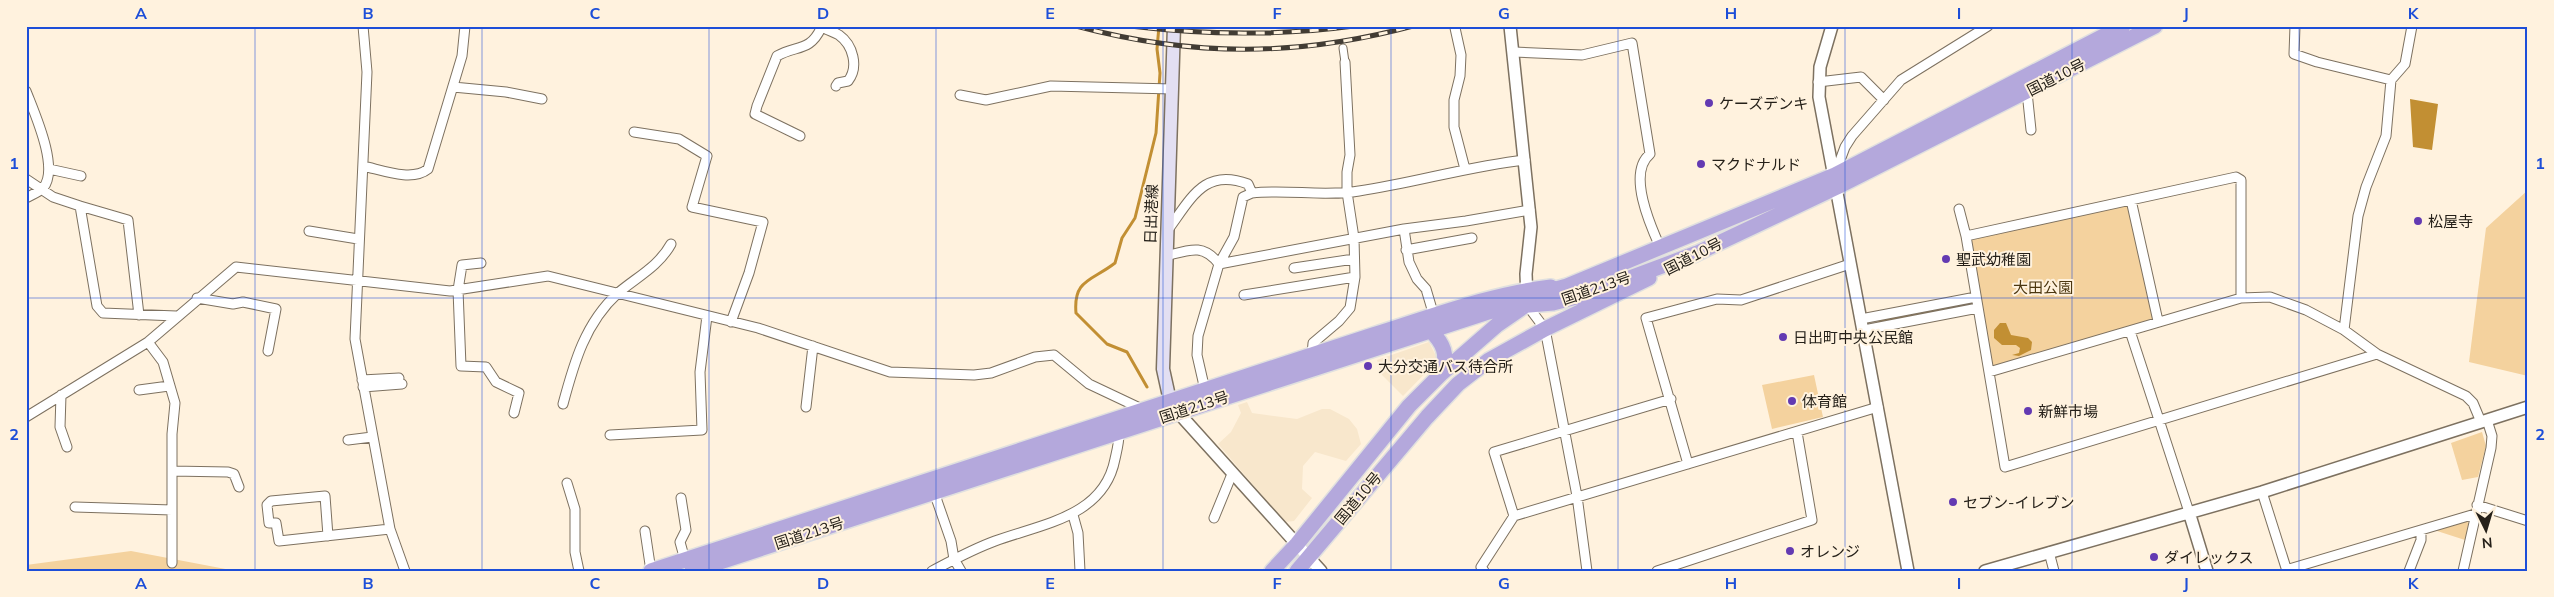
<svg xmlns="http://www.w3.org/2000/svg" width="2554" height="597" font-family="Mulish,'Noto Sans JP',sans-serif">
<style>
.built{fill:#f8e7cc}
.green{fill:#f4d29e}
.water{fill:#c28f33}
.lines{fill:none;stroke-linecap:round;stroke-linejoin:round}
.stream{stroke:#c28f33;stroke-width:3}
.pedestrian-casing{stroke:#7d7160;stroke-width:9}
.minor-casing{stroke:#7d7160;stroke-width:11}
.tertiary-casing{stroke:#7d7160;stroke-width:14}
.secondary-casing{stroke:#7d7160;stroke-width:15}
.trunk-casing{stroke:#e0e0df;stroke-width:18}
.pedestrian{stroke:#fff;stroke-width:7}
.minor{stroke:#fff;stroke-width:9}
.tertiary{stroke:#fff;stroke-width:11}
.secondary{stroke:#e3dff2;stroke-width:12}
.trunk{stroke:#b4a8dc;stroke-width:15}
.rail-casing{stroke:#423c34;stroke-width:5}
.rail{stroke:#fff2de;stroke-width:3;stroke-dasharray:9;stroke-linecap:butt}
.grid{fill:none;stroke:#1d4ed8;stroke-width:1;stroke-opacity:0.55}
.poi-dot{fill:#633ab2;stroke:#fff2de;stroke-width:2}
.labels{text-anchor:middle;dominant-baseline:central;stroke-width:4;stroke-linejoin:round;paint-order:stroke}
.street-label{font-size:15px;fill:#252019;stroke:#fff2de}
.poi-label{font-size:15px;fill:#252019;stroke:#fff2de;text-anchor:start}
.park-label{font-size:15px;fill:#4c3710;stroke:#fff2de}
.neatline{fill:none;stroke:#1d4ed8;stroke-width:2}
.grid-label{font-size:16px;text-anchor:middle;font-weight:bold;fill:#1d4ed8}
</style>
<rect width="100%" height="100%" fill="#fff2de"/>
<path class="built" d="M1429 342 1438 360 1403 396 1382 375 1377 360Z
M1247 402 1252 413 1297 419 1322 409H1330L1349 419 1357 429 1361 444 1346 461 1315 452 1303 466 1302 489 1312 498 1294 521 1285 522 1218 444 1231 432 1241 413 1238 405Z"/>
<path class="green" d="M2528 190V376L2469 362 2486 228Z
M2127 204 2154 319 1992 366 1970 239Z
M1814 375 1823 417 1772 429 1762 385Z
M2482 432 2486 446 2478 477 2462 480 2451 443Z
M2466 521 2470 524 2465 540 2434 530Z
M131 551 236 571H26V565Z"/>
<path class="water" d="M2410 99 2438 104 2432 150 2413 147Z
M2000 323H2006L2011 335 2028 338 2032 342 2031 350 2019 356 2012 355 2019 353 2020 348 2016 345H2002L1994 338V330Z"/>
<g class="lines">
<path class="stream" d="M1880 322 1959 307
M1147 387 1127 352 1107 344 1076 313C1073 279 1092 281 1115 263L1122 238 1135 218 1156 133 1160 73 1157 49 1159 26"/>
<defs>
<path id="pedestrian" d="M1343 48 1345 62"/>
<path id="minor" d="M363 26 367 72 355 339 390 529 405 571
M822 26C825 30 833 31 839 35 853 45 859 67 848 81L838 83 836 86
M2295 26 2294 54 2317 62 2391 80
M1455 28 1461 55 1460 76 1454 100V127L1465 169
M1514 52 1582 55 1632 43 1650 154C1627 173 1650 225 1660 247
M1818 82 1861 77 1884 100
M453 87 506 92 542 99
M26 91C34 112 60 169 43 188 39 192 31 195 26 198
M2027 92 2031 130
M960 95 986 100 1051 86 1173 89
M634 132 679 139 707 156 692 207 763 222 749 273 731 322
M800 136 755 114 757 106 777 56C796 45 810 52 821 28
M363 166C382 170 412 182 428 169L462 56 465 26
M49 169 81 176
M1835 174 1845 147 1852 136 1901 80 1988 26
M26 179 53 197 80 206 97 306 103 313 176 316
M2131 200 2158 321
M80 206 128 220 139 315
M1959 209 1966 236 2005 467 2377 354
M1404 229 1466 221 1530 210
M309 231 358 239
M1167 231C1191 199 1204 167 1248 184L1252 193
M1966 236 2236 177 2241 180V298
M1406 250 1472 238
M1166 256C1189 250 1203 243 1219 264L1234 237 1243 197 1252 193C1288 189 1324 197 1359 191 1415 183 1469 166 1525 160
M481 263 462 265 458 290 461 366 486 367 496 382 519 393 514 413
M1294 268 1354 259
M1244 295 1355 277
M197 298 233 304 243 302 276 309 268 351
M1527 305 1545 329 1577 496 1587 571
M1861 319 1976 297
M1864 330 1978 308
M2344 330 2358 216 2366 187 2386 136 2391 80 2405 64 2412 26
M2130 331 2189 512
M148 342 163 362 175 403 172 434V563
M1312 355 1313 343 1339 321 1350 308 1355 277 1354 238 1347 192V172L1350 155 1345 62
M1989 372 2241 298 2270 297 2306 310 2344 330 2377 354 2466 396 2473 403 2481 422
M362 380 399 378
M363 387 402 384
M139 390 169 386
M1205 390 1197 355 1198 336 1219 264 1404 229 1409 262 1417 279 1426 289 1434 316
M61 395 60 427 67 447
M563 404C574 363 585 323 618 293 637 277 659 266 671 244
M806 407 813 346
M26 417 148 342 236 267 450 291 548 276 758 328 890 372 974 375 991 373 1035 357 1054 355 1089 384 1144 410
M610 435 702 430 700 372 707 316
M348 440 372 437
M1688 464 1646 318 1717 299 1741 300 1850 264
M172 471 228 472 234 474 239 487
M567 483 575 509V552L579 571
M934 492 951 541 954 559 961 571
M2262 492 2287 571
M681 498 686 530 680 542 685 560
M2477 505 2528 521
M75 507 172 510
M1073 515 1078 533 1080 571
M1514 516 1494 452 1671 399
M1214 518 1232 474
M645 531 651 571
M328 536 325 496 271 501 267 505 269 523H276L279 541 390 529
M2049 552 2054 571
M2286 570 2475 514
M932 571C953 560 973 549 995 541 1041 524 1104 517 1115 459 1117 450 1120 439 1119 429
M1484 571 1481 567 1514 516 1878 407
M1657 571 1812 520 1797 432
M2409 571 2421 540V531
M2463 571 2491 448 2492 436 2487 420"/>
<path id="tertiary" d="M1510 26 1531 227 1526 274 1527 298
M1832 26 1820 67 1819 97 1908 571
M1175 409 1321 571
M2189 512 2207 571
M1985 571 2262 492 2528 407"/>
<path id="secondary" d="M1170 401 1163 369 1174 26"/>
<path id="trunk" d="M1689 257 1837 187 2155 26
M1430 330C1444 344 1448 354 1442 373
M651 571 1373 335C1431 317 1490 294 1551 287
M692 571 1485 313 1506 307 1553 303 1584 295 1697 253
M1272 571 1297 544 1409 406 1442 373 1497 325 1545 292 1567 286 1835 175 2123 26
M1297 571 1427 417 1458 384 1489 360 1545 329 1649 278"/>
</defs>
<use href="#pedestrian" class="pedestrian-casing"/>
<use href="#minor" class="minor-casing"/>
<use href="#tertiary" class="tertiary-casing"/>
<use href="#secondary" class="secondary-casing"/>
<use href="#trunk" class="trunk-casing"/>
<use href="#pedestrian" class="pedestrian"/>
<use href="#minor" class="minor"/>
<use href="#tertiary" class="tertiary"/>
<use href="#secondary" class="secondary"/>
<use href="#trunk" class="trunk"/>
<defs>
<path id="rail" d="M1076 26C1193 57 1297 57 1413 26
M1130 26C1205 35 1279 36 1354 26"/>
</defs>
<use href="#rail" class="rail-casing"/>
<use href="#rail" class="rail"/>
</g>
<path class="grid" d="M255 26V571M482 26V571M709 26V571M936 26V571M1163 26V571M1391 26V571M1618 26V571M1845 26V571M2072 26V571M2299 26V571M26 298H2528"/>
<g class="poi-dot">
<circle cx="1709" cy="103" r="5"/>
<circle cx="1701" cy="164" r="5"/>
<circle cx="2418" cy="221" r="5"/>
<circle cx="1946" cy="259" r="5"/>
<circle cx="1783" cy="337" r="5"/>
<circle cx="1368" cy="366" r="5"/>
<circle cx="1792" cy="401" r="5"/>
<circle cx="2028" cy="411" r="5"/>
<circle cx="1953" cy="502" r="5"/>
<circle cx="1790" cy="551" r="5"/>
<circle cx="2154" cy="557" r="5"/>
</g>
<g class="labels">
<g class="street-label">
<text transform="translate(2056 77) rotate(-27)">国道10号</text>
<text transform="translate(1151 214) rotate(-88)">日出港線</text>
<text transform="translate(1693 256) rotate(-27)">国道10号</text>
<text transform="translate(1596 288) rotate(-19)">国道213号</text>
<text transform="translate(1194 407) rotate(-18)">国道213号</text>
<text transform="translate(1358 498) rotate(-50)">国道10号</text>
<text transform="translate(809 533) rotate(-18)">国道213号</text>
</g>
<g class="poi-label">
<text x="1719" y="103">ケーズデンキ</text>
<text x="1711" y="164">マクドナルド</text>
<text x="2428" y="221">松屋寺</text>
<text x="1956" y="259">聖武幼稚園</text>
<text x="1793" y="337">日出町中央公民館</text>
<text x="1378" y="366">大分交通バス待合所</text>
<text x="1802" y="401">体育館</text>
<text x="2038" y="411">新鮮市場</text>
<text x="1963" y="502">セブン-イレブン</text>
<text x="1800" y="551">オレンジ</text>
<text x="2164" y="557">ダイレックス</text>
</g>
<g class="park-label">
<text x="2043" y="287">大田公園</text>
</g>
</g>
<rect width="2554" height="597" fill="none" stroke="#fff2de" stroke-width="55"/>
<g transform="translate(2486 530) rotate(175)" stroke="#fff2de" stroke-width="4" paint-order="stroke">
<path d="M0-4L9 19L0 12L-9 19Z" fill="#252019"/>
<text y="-8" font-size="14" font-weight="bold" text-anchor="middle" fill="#252019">N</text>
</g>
<rect x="28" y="28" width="2498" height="542" class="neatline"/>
<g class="grid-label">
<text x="141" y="19">A</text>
<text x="368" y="19">B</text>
<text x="595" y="19">C</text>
<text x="823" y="19">D</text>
<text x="1050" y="19">E</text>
<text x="1277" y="19">F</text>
<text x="1504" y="19">G</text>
<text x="1731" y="19">H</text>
<text x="1959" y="19">I</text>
<text x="2186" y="19">J</text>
<text x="2413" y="19">K</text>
<text x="14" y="169">1</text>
<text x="2540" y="169">1</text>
<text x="14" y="440">2</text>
<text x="2540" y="440">2</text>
<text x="141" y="589">A</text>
<text x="368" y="589">B</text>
<text x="595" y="589">C</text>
<text x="823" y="589">D</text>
<text x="1050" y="589">E</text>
<text x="1277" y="589">F</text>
<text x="1504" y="589">G</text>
<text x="1731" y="589">H</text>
<text x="1959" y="589">I</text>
<text x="2186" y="589">J</text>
<text x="2413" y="589">K</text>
</g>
</svg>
